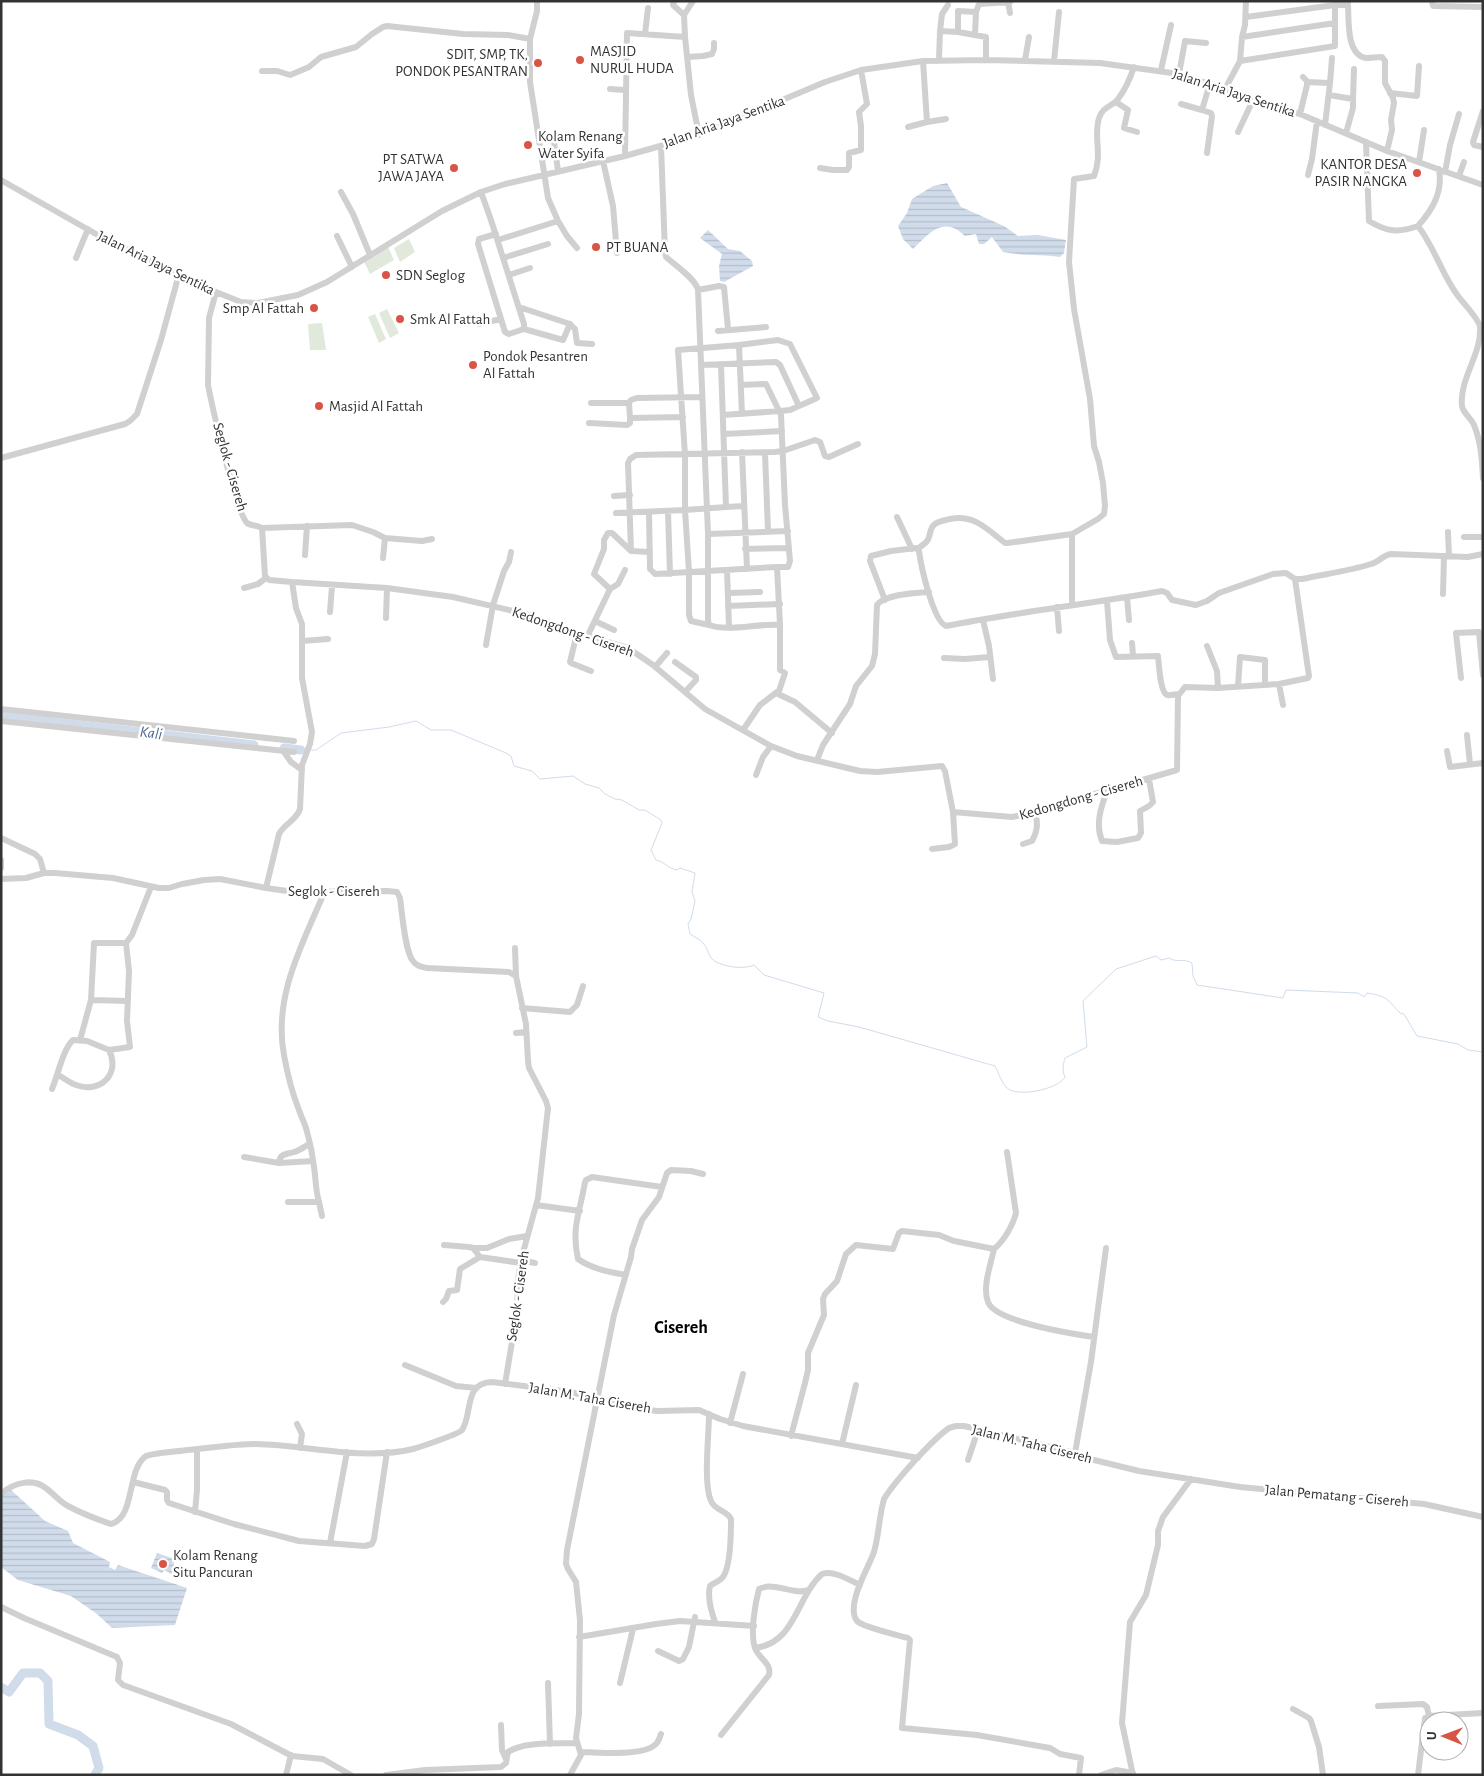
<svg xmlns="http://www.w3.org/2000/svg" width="1484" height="1776" font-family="'Alegreya Sans',sans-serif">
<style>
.pitch{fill:#e1e9dd}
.water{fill:url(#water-rules)}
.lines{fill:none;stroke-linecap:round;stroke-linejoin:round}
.stream{stroke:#d1dceb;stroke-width:1}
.river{stroke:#d1dceb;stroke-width:9}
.minor{stroke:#d0d0d0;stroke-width:6}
.poi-dot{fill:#d85546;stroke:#fff;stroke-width:2}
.labels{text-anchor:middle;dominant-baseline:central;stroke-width:5;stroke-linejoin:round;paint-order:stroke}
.poi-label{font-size:15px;fill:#333;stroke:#fff;text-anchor:start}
.street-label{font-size:15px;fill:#333;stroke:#fff}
.water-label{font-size:16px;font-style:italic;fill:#466690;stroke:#fff}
.quarter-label{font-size:18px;font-weight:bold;fill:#000;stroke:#fff}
</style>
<defs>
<pattern id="water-rules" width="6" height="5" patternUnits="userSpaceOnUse" patternTransform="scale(1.25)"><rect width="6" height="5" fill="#d1dceb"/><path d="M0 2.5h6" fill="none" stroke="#b4bdca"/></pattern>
</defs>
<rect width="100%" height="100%" fill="#fff"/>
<path class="pitch" d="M409 239 415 252 400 262 394 248Z
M388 247 394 260 370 274 364 262Z
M387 309 399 333 390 338 379 313Z
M375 314 386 339 379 343 368 317Z
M322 323 326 350H310L308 324Z"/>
<path class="water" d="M947 183 961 207 1004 226 1018 236 1038 235 1066 240 1064 253 1060 257C1041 254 1022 256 1003 252L992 237 984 244H979L976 234 965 236C944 215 929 233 913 249L903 239 898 226 907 213 912 199 933 186Z
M708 230 728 249 740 251 752 261 753 266 724 282 720 281 719 266 722 254 700 238Z
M10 1489 45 1521 68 1531 73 1543 110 1562 109 1567 115 1570 118 1565 187 1588 175 1625 112 1628 97 1614 71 1596 18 1580 1 1567V1497Z
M157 1553 175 1559 172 1574 164 1570 162 1573 151 1568Z"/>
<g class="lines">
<path class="stream" d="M311 750H316L341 733 389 727 416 721 431 730H451L506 753 511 756 514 766 532 771 540 779 573 776 585 784 599 788 605 794 615 799 622 800 639 810H645L661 820 662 823 651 850 656 860C665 862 667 868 677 870L680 868 695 873 692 892 695 901 691 919 688 924 690 934C694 937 700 939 703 943 707 947 708 953 711 958 719 967 744 970 754 965L764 975 824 993 818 1017 828 1021 859 1027 995 1066C999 1073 1002 1086 1010 1090 1023 1096 1058 1089 1065 1077 1062 1071 1063 1065 1065 1058L1087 1047 1083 1001 1116 969 1156 956 1161 960 1169 958C1176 963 1185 958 1192 963L1193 976 1197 985 1283 998 1286 990 1358 993 1364 997 1367 993C1387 996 1387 999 1400 1013L1404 1014 1417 1036 1458 1044 1468 1050 1483 1052"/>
<path class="river" d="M1 716 254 745
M284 748 301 750
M1 1687 9 1692 23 1673H40L48 1681 49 1724 78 1735 93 1746 99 1768 95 1775"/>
<path class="minor" d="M674 1 673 5 684 15 685 37
M1432 1 1433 6 1483 7
M1008 2 1010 13
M1348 5C1349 20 1346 55 1366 58 1371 58 1377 57 1382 57L1385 61V83L1393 98 1394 103 1391 120 1392 130 1387 151
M684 15 693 1
M1246 17 1335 5H1347L1348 2
M940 31 942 14 948 5
M958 32V11L976 12 979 4 1010 2
M645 34 648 8
M975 35 976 12
M1242 37 1335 23
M530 39 537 11V1
M688 57 703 56 712 54 714 49V43
M939 60 940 31 958 32 986 37V60
M1025 60 1029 37
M1054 61 1059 12
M1240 61 1335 46V5
M1161 70 1171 25
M262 71H277L290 75 295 73 309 67 321 57 356 47 372 34 383 27 387 26 463 34 508 35 530 39V82L548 198 558 221 567 236 577 248
M1179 74 1185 41 1206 43
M1307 82 1330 83 1325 125
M1330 83 1332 58
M610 89 625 90
M1225 89 1240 61 1242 37 1245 25 1246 1
M1390 93 1417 96 1419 66
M1329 95 1353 99 1354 69
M1116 102 1128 110 1124 128 1137 132
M1181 104 1202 110
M1483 111 1473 142 1474 145 1483 147
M1300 114 1307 85V81L1303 77
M927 122 946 119
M908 127 927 122 923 61
M1238 132 1253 100
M1346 133 1353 108V99
M554 142 558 171
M1366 142 1369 221C1387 232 1398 233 1418 226 1435 248 1442 275 1458 296 1463 303 1479 319 1480 327 1482 354 1459 379 1462 406 1463 413 1471 418 1474 425 1481 442 1482 460 1483 478
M1207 153 1212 116 1211 113 1202 110 1210 83
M625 156 627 33 685 37 691 95 699 135
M603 161 613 206 617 253
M1419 162 1424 130
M820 168 833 170H847L849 167V153L861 150V126L859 112 867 104 861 70
M1445 172 1450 145 1459 114
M1308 175 1312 159 1317 121
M1459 176 1464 162
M1 180 103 238 216 292 241 302 258 303 298 295 327 282 442 211 481 192 505 184 625 156 699 135 825 82 861 70 923 61 986 60 1100 63 1179 74 1225 89 1253 100 1300 114 1387 151 1483 185
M341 192 353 214 370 255
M481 192 491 220 524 324V329L509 334 505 332 478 244 479 239 496 234
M1418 226C1433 209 1443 192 1439 169
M337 236 352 267
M498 240 558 221
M76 258 88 229
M503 258 548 244
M509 275 530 268
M698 290 719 286 724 287 728 329
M216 292 209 318 208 385 210 395C214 414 237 514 247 523 251 526 257 525 262 528L265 576 269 580 292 582 296 608 302 624V678L312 732 310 744 302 765 300 809C296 821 285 823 279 834L266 888 294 892 387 891 397 892 400 898C402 912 405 952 413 961 416 966 422 967 427 968L509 972 516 976 526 1024 528 1061 529 1068 546 1101 548 1108 538 1198 521 1260 518 1280 517 1312 505 1384
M519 307 570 324 563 340 524 329
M479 324 501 319
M570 324 575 329 577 343 592 344
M718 331 766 327
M701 365 776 362 780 365 799 406
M721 365 726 507 685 510V455L678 350 739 345 742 414
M741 385 766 384 781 415 785 505 790 561 788 567H777
M591 403H629L630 418 683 417
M629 403 631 400 637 398 701 397
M723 415 780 411 790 410 817 398 790 344 778 340 739 345
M589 423 627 425 630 423V418
M724 434 782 431
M742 452 747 569
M765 453 768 531
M1 458 125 424 130 421 137 414 161 340 179 274
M614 496 630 495
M726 507 744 506
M668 511 670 574
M649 512 650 569 655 574 777 567 780 625C759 623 728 632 709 625L708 620V534L698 290C696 279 675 265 666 257L665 252 661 146
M616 513 685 510 689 572V615L691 621 709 625
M897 517 912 549
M262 528 352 525 373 532 385 538 422 541 432 539
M1448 532 1449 556
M708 534 788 531
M1464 537H1483
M745 549 789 548
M917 549C920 547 925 544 927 541 931 536 929 528 935 524 939 521 945 520 950 519 974 514 987 529 1005 543H1008L1072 534 1098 519 1104 514 1105 506 1103 483 1099 462 1094 446 1090 399 1074 309 1069 262 1074 179 1094 176C1103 154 1093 138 1099 118 1102 107 1112 107 1118 99 1125 90 1130 79 1134 67
M631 551 628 463 630 459 636 455 775 452 783 451 815 440 820 442 825 456 829 457 858 444
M305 555 307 526
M383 558 385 538
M727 570 729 627
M292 582 387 588 453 597 526 614 577 633 628 648 653 665 705 709 771 746 797 756 860 771 877 772 942 766 945 771 953 812 1012 817 1022 815 1177 770 1178 696 1185 687 1218 688 1279 684 1308 678 1309 676 1295 579H1302C1325 574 1349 571 1371 564 1379 562 1383 555 1391 554L1468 557 1483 554
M244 588 258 584 266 578
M610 589 618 584 625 570
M729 593 760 592
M1443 594 1444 556
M1127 597 1129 620
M885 600 870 561 871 556 891 551 916 548 919 551C921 566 933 621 946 626 1017 612 1090 604 1162 591L1167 593 1172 600 1196 605 1207 601 1219 593 1273 574 1286 573 1295 579
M1107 601 1110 640 1116 657 1158 656C1159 664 1160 692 1167 695 1170 696 1176 694 1179 694
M1072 605V534
M728 606 780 604
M1057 607 1059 631
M330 612 332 586
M386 618 387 588
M983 620 989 646 993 679
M595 621 614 630
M780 625V670L785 673 778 694 795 702 832 733
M577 633 570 662 571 663 591 671
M588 635 610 589 594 574 604 549V540L608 533H612L631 551 650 552
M302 641 328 639
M1132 643 1133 656
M486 645 493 605 504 571 509 562 511 552
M1207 646 1217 671 1218 688
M944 658 965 659 990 657
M675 662 696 677V680L685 692
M655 667 667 653
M1461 678 1456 633 1479 632 1483 675
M1279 684 1283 705
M1238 686 1240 657 1265 660V685
M1 709 294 741
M1 721 294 752
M743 730 760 705 777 692
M1467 735 1470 764
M1447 751 1450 767 1483 763
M284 752 291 762 302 770
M817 760 823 745 850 704 856 686 872 666 875 654 877 605C885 594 916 593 929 592
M756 775 763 757 771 746
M1107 791C1101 807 1095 824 1102 841L1117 842 1138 838 1141 833 1140 811 1149 806 1153 802 1149 779
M1 838 35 854 40 859 44 873
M1023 844 1032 841C1038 830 1038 823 1035 811
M932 849 949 847 955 844 953 812
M1 860V868
M1 879 26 878 44 873H55L113 878 159 888H169L182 884 204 880 220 879 266 888
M515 948 516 976
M91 1000 128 1001
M522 1008 570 1012 577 1005 583 986
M516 1033 526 1032
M80 1040 91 1000 94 943H126
M58 1075C64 1078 70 1083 76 1085 100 1094 121 1074 109 1050
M52 1089C58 1075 63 1049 73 1040L87 1041 109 1050 130 1047 127 1021 129 971 126 943 132 935 151 887
M1007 1152 1016 1213C1013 1225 1004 1241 994 1249 991 1264 982 1287 988 1302 995 1322 1074 1334 1094 1337
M244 1157 279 1163 313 1161
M279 1163C280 1153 285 1155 294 1152 299 1151 304 1147 309 1144
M288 1202H319C315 1189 316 1175 313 1161 312 1150 309 1139 306 1128 304 1122 301 1116 299 1110 293 1095 287 1072 284 1055 273 997 302 945 324 893
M319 1202 322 1216
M536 1205 580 1211
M444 1245 469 1247 473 1248H487L509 1239 527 1236
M480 1257 521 1263
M521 1260 535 1263
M626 1275C610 1272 592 1269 578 1259 571 1228 580 1212 585 1182L586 1180 592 1177 662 1187
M443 1302 446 1299 449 1291 457 1290 460 1269 480 1257 473 1248
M405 1365 456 1386 476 1388
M709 1414C709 1435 703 1484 711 1501 715 1511 727 1510 731 1519 731 1533 731 1566 723 1577 720 1581 714 1583 710 1586 707 1598 711 1611 715 1622
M730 1423 743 1374
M297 1424 302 1434 300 1448
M791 1436 805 1383 808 1370V1353L824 1315 823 1299 825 1294 837 1281 846 1254 856 1245 893 1249 899 1233 902 1231 939 1235 954 1241 994 1249
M842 1444 856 1385
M1075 1453 1091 1362 1106 1248
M968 1460 978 1430
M133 1482 165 1490 167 1492V1500L169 1503 234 1524 299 1541 365 1546 372 1544 374 1539 387 1452
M1 1494C13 1483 33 1477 47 1489 54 1494 60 1502 68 1506 79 1512 99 1520 111 1524 136 1517 126 1470 146 1456 160 1452 174 1452 188 1450 211 1448 233 1444 256 1444 308 1445 361 1461 413 1449 420 1447 459 1434 462 1430 473 1414 463 1383 492 1382L571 1392 628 1408 658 1411 699 1410 720 1419 743 1426 918 1458
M195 1512 197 1490V1449
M330 1543 347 1452
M1 1607 24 1618 117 1657 120 1663 118 1680 123 1685 231 1724 292 1756 323 1759 351 1775
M579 1637 656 1624 680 1621 754 1626
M755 1648C796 1643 796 1597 822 1574 834 1570 849 1580 860 1585
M658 1651 679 1661 683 1659 689 1647 695 1617
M548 1683 550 1744
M620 1683 633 1629
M1378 1706 1423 1704 1427 1707 1429 1716
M1293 1709 1309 1718 1311 1721 1319 1747 1323 1775
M501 1725 502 1750 506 1759
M721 1735 769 1675C772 1663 758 1658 755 1648 750 1633 755 1604 759 1589 775 1581 795 1596 808 1590
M581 1752C599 1752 643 1757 656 1744 658 1742 660 1737 661 1734
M286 1775 291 1755
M386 1775 425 1770 501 1767 506 1763 508 1752C524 1741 558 1744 576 1743
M570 1775 581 1755 576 1738 579 1714 580 1620 576 1582 568 1569 566 1564 567 1550 614 1315 631 1257 632 1249 642 1220 659 1197 667 1173 671 1170 691 1171 703 1174
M1079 1775 1081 1758 1060 1754 1050 1748 977 1735 902 1728 910 1640 908 1638C898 1635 862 1627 857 1621 845 1605 869 1567 874 1552 879 1535 879 1516 884 1499 895 1481 932 1440 949 1428L956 1426H964L1075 1453 1094 1460 1139 1471 1240 1487 1424 1504 1483 1517
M1101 1775 1116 1770 1133 1773
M1133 1775 1122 1723 1130 1622 1146 1595 1158 1545V1531L1163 1517 1191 1479
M1418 1775 1425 1718 1429 1716 1483 1713"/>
</g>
<g class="poi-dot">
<circle cx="580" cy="60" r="5"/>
<circle cx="538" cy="63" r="5"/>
<circle cx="528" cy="145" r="5"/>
<circle cx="454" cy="168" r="5"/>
<circle cx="1417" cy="173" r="5"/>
<circle cx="596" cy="247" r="5"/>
<circle cx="386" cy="275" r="5"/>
<circle cx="314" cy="308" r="5"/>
<circle cx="400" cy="319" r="5"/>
<circle cx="473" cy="365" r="5"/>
<circle cx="319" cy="406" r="5"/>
<circle cx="163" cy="1564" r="5"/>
</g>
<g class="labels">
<g class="poi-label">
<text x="590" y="51">MASJID<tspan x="590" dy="17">NURUL HUDA</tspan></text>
<text x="528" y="54" text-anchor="end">SDIT, SMP, TK,<tspan x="528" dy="17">PONDOK PESANTRAN</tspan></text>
<text x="538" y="136">Kolam Renang<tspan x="538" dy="17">Water Syifa</tspan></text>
<text x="444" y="159" text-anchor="end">PT SATWA<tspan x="444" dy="17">JAWA JAYA</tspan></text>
<text x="1407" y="164" text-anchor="end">KANTOR DESA<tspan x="1407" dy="17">PASIR NANGKA</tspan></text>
<text x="606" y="247">PT BUANA</text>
<text x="396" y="275">SDN Seglog</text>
<text x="304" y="308" text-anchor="end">Smp Al Fattah</text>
<text x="410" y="319">Smk Al Fattah</text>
<text x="483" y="356">Pondok Pesantren<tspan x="483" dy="17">Al Fattah</tspan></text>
<text x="329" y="406">Masjid Al Fattah</text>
<text x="173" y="1555">Kolam Renang<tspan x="173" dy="17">Situ Pancuran</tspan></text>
</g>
<g class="street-label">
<text transform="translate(1234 93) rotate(18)">Jalan Aria Jaya Sentika</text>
<text transform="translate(724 122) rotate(-20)">Jalan Aria Jaya Sentika</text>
<text transform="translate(156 263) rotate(26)">Jalan Aria Jaya Sentika</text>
<text transform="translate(230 467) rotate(74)">Seglok - Cisereh</text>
<text transform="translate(573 632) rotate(19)">Kedongdong - Cisereh</text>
<text transform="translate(1081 798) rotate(-16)">Kedongdong - Cisereh</text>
<text x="334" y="891">Seglok - Cisereh</text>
<text transform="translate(518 1296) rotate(-82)">Seglok - Cisereh</text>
<text transform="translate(590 1398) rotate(10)">Jalan M. Taha Cisereh</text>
<text transform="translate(1032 1444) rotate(14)">Jalan M. Taha Cisereh</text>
<text transform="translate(1337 1496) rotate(5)">Jalan Pematang - Cisereh</text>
</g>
<g class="water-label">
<text transform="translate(151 733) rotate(7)">Kali</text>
</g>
<g class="quarter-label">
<text x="681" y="1328">Cisereh</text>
</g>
</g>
<rect width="1484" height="1776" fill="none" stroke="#333333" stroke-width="5"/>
<g transform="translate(1444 1736) rotate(271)"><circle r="24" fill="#ffffff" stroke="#adadad"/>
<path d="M0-4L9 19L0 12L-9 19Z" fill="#d85546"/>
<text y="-8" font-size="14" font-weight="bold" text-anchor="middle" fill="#333333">U</text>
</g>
</svg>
